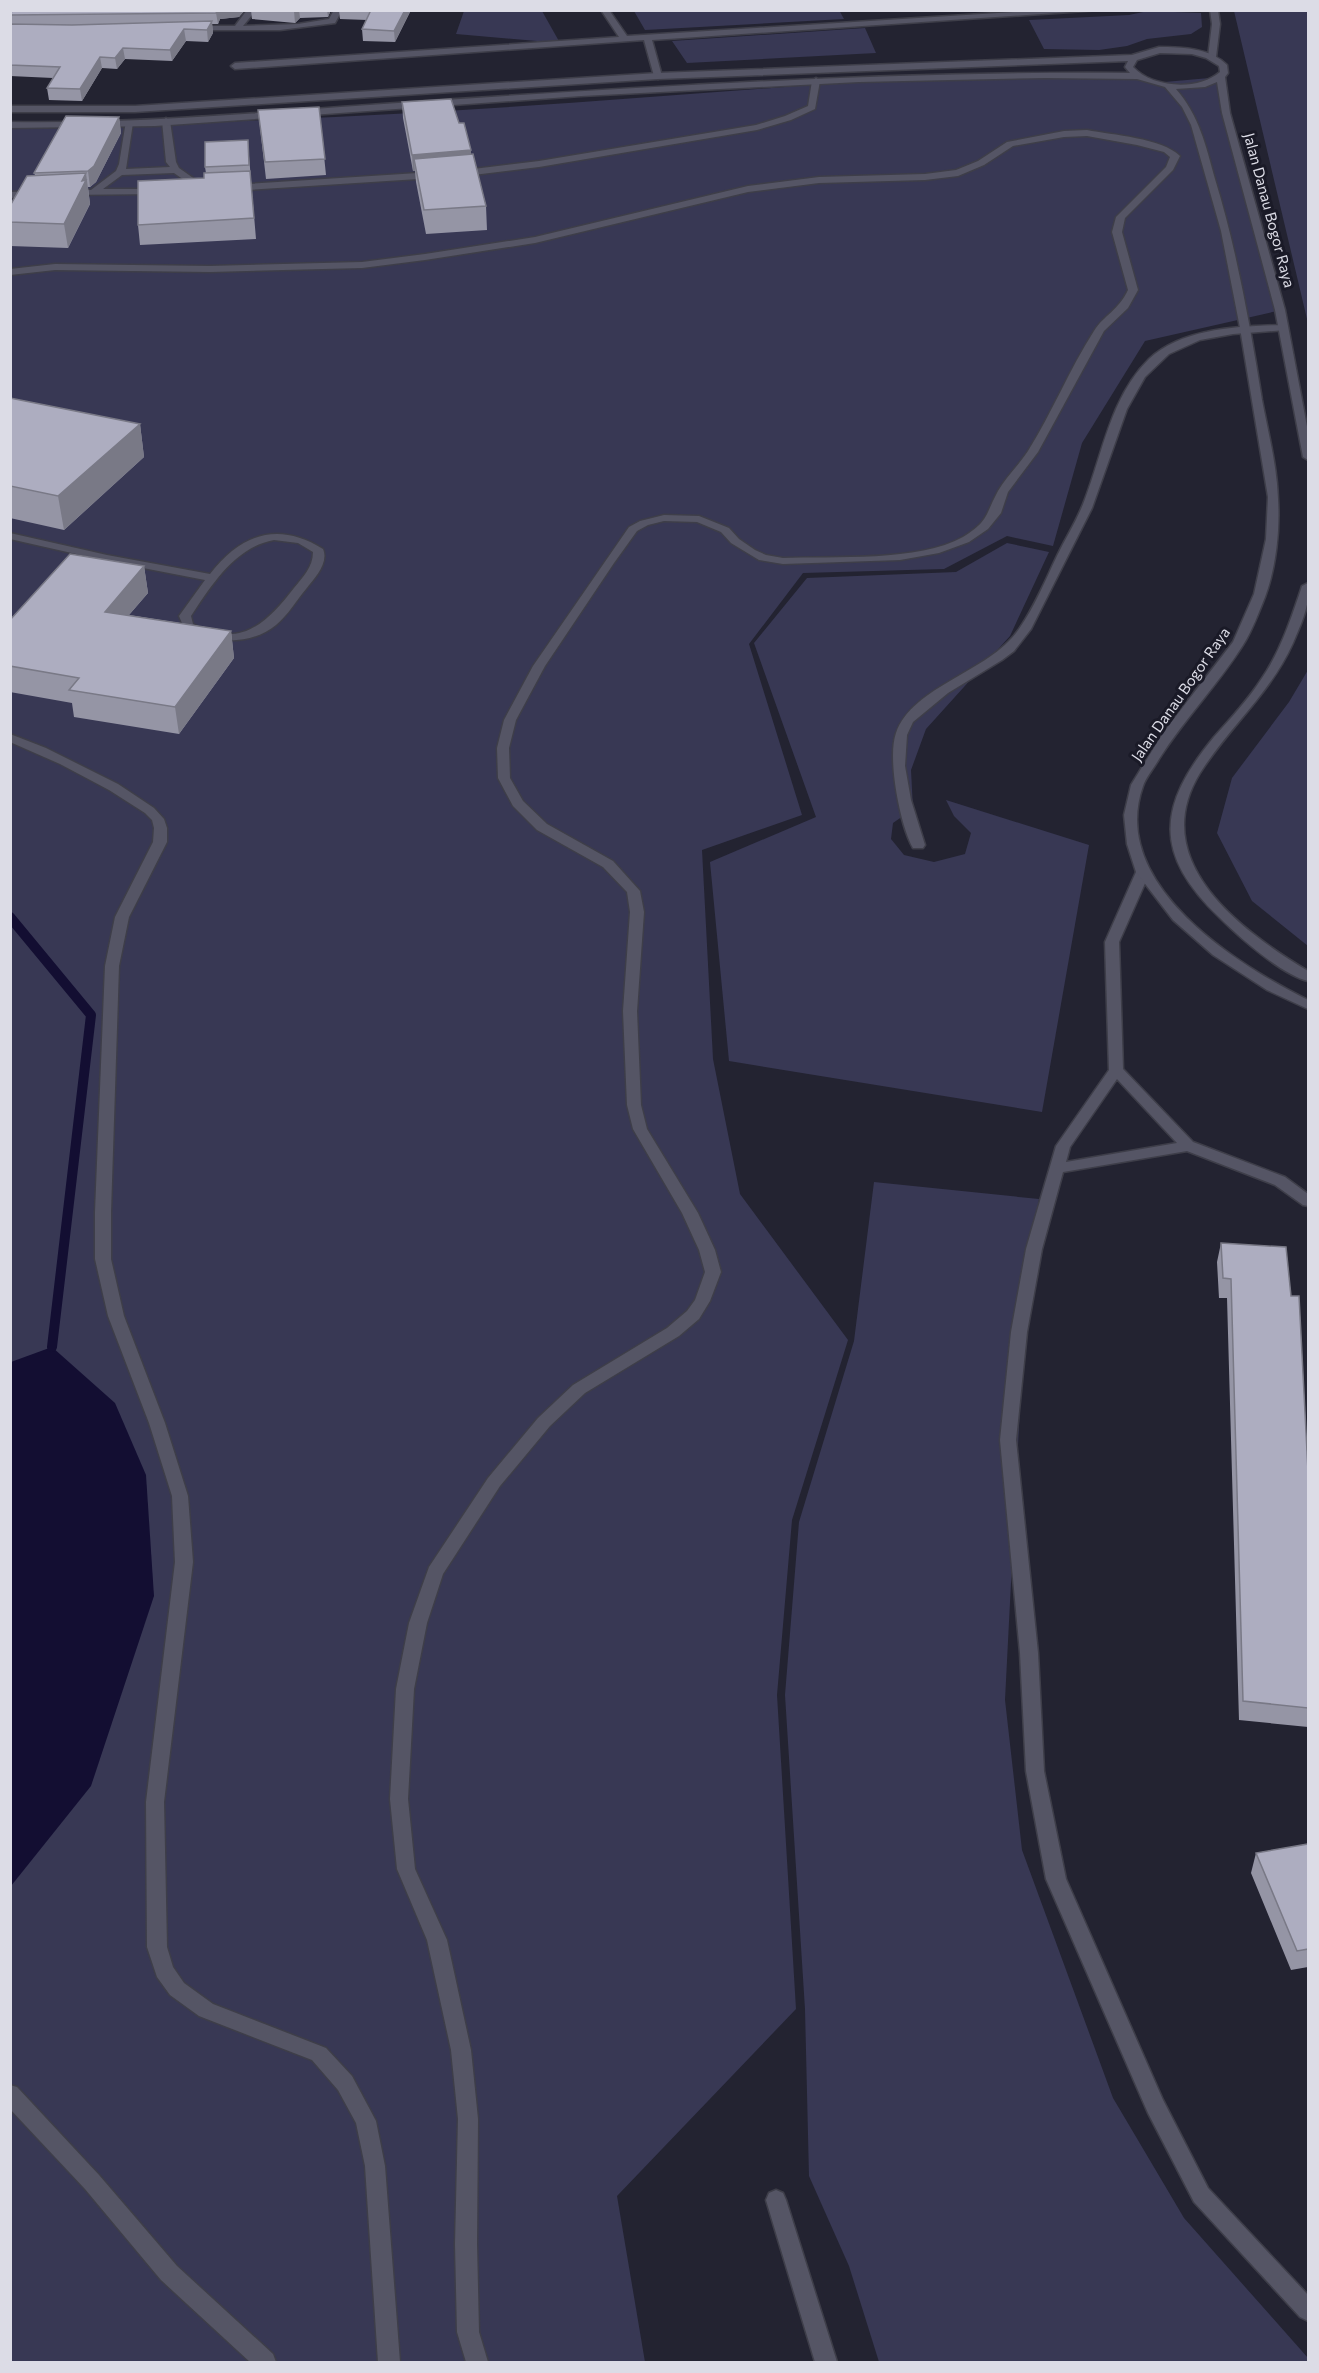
<svg xmlns="http://www.w3.org/2000/svg" width="1319" height="2373" font-family="Commissioner,sans-serif">
<style>
.green{fill:#383854}
.water{fill:#130e32}
.lines{fill:none;stroke-linecap:round;stroke-linejoin:round}
.stream{stroke:#130e32;stroke-width:10}
.service-casing{stroke:#3e3e49;stroke-width:3}
.minor-casing{stroke:#3e3e49;stroke-width:3}
.tertiary-casing{stroke:#3e3e49;stroke-width:3}
.service{fill:#555565;fill-rule:evenodd}
.minor{fill:#555565;fill-rule:evenodd}
.tertiary{fill:#555565;fill-rule:evenodd}
.wall{fill:#9595a5}
.shaded-wall{fill:#797986}
.building{fill:#adadc0;stroke:#797986;stroke-width:1.5}
.labels{text-anchor:middle;dominant-baseline:central;stroke-width:6;stroke-linejoin:round;paint-order:stroke}
.far-street-label{font-size:15px;fill:#dcdce6;stroke:#1a1a27}
</style>
<rect width="100%" height="100%" fill="#232331"/>
<path class="green" d="M839 10 844 19 645 30 634 11Z
M464 11H542L560 43 456 34Z
M1148 11 1201 13 1202 27 1191 34 1147 39 1127 46 1099 50 1044 49 1029 20 1129 15Z
M1234 11H1308V324L1307 319Z
M865 28 876 53 687 63 672 41Z
M959 74 1139 78 1153 83 1221 77 1220 110 1241 174 1277 311 1145 341 1082 443 1053 546 1007 536 944 569 803 573 749 644 802 815 702 850 713 1059 740 1194 848 1340 792 1520 777 1695 796 2009 617 2196 645 2362H11V123C119 127 227 122 335 117 544 107 751 89 959 74Z
M1007 543 1049 552 1010 636 926 729 911 770 913 809 893 823 891 839 904 855 934 862 965 854 971 833 954 816 946 800 1089 845 1042 1112 729 1061 710 862 816 817 754 643 807 578 956 572Z
M1308 670V946L1252 901 1217 833 1232 778 1289 702Z
M874 1182 1039 1199 1026 1289 1005 1700 1022 1850 1113 2098 1184 2218 1308 2358V2362H879L849 2266 809 2176 805 2009 785 1695 799 1522 854 1341Z"/>
<path class="water" d="M52 1347 115 1403 146 1475 154 1596 91 1786 11 1886V1362Z"/>
<g class="lines">
<path class="stream" d="M10 917 91 1015 52 1347"/>
<defs>
<path id="service" d="M1087 130C1112 135 1162 138 1180 156L1173 170 1125 218 1122 232 1138 290 1128 308 1104 331 1038 452 1008 492 1001 513 988 529 969 542 939 553 900 560 783 564 759 560 731 543 721 532 697 522 664 521 648 525 637 531 614 563 545 666 516 720 509 748 510 778 523 801 547 824 613 861 640 891 644 912 637 1011 641 1105 647 1129 698 1213 715 1250 721 1272 710 1301 699 1319 679 1336 585 1393 550 1426 500 1486 443 1574 427 1623 414 1689 408 1799 415 1869 447 1940 471 2050 478 2119 477 2244 479 2332 488 2362H466L457 2332 455 2244 458 2119 451 2050 427 1940 397 1869 390 1799 396 1689 409 1623 429 1567 488 1478 538 1418 573 1385 667 1328 687 1311 695 1300 705 1272 699 1250 682 1213 633 1129 627 1105 623 1011 630 912 627 892 603 867 537 830 513 806 498 778 497 748 504 720 533 666 629 527 640 521 664 515 699 516 729 528 739 539 755 550 766 555 783 558C834 556 919 562 963 537 989 521 985 515 998 491 1006 477 1019 465 1028 451 1052 413 1069 370 1094 331 1104 315 1118 311 1128 290L1112 232 1116 217 1166 167 1170 157 1164 152 1137 145 1087 136 1064 137 1013 146 984 165 958 176 925 180 819 183 748 192 535 243 425 260 362 268 210 272 55 270 10 275V269L55 264 210 266 362 262 425 254 535 237 748 186 819 177 925 174 956 170 978 161 1007 142 1064 131Z
M10 734 46 748 118 784 154 808 164 819 167 828V842L129 917 119 966 111 1212V1259L124 1316 165 1423 188 1496 193 1562 164 1802 167 1947 173 1967 184 1983 213 2004 326 2048 352 2076 376 2121 385 2166 400 2362H378L365 2166 356 2123 338 2090 312 2060 199 2016 170 1995 157 1977 147 1947 146 1802 175 1562 172 1496 149 1423 108 1316 95 1259V1212L105 966 115 917 153 842 154 828 152 820 145 813 109 790 60 764 10 742Z
M1143 868 1150 872 1119 942 1123 1069 1193 1142 1285 1177 1308 1194V1206L1303 1205 1275 1185 1187 1151 1063 1172 1042 1249 1027 1332 1016 1440 1038 1653 1044 1771 1066 1879 1163 2100 1208 2188 1308 2295V2321L1300 2317 1194 2202 1148 2113 1046 1879 1026 1771 1020 1653 1000 1440 1011 1332 1026 1249 1056 1146 1109 1070 1105 942 1136 872ZM1117 1079 1177 1143 1066 1162 1070 1147Z
M10 2085 17 2087 99 2175 177 2266 273 2354 276 2362H250L161 2280 85 2189 10 2109Z
M776 2190 783 2193 786 2200 837 2362H815L766 2200 769 2193Z"/>
<path id="minor" d="M247 10H256L243 26 298 24 329 19 334 10H342L335 23 280 30H193L189 28 193 26H235Z
M601 10H609L627 36 1048 10H1100L652 40 662 76 658 79 654 76 644 40 235 69 231 66 235 63 619 37Z
M1210 10H1218L1220 24 1216 57 1212 60 1208 57 1212 24Z
M816 78 820 81 815 109 791 120 757 130 539 167 465 176 232 191 227 188 232 185 465 170 539 161 756 125 785 116 808 106 812 81Z
M166 118 170 121 176 162 179 168 206 187V191H200L174 173 122 175 103 189H160L162 191 157 194 64 195 62 193 67 190H91L116 171 119 164 126 121 133 123 126 169 170 167 166 162 162 121Z
M10 192 37 191 42 194 37 197 10 198Z
M1283 325 1288 328 1287 330 1233 334 1200 340 1169 354 1145 377 1127 409 1092 508 1031 629 1014 651 1002 660 948 693 913 722 907 735 905 766 911 800 925 845 923 848H913C900 825 887 758 896 733 913 685 990 672 1019 629 1035 606 1045 581 1057 556 1066 537 1078 519 1085 499 1103 452 1111 396 1149 359 1182 328 1240 326 1283 325Z
M10 533 107 555 210 574C241 534 278 521 323 549 329 563 315 578 306 589 296 601 288 615 276 625 250 646 212 644 184 628L179 616 205 580 107 561 10 539ZM274 540 298 543 313 552C313 567 303 577 294 588 267 623 240 650 193 624L191 616C211 586 235 547 274 540Z"/>
<path id="tertiary" d="M1159 47C1182 47 1210 48 1227 65L1228 73 1225 77 1230 113 1285 310 1308 432V460L1303 457 1275 310 1222 113 1217 82 1205 87 1176 89C1199 115 1206 146 1215 179 1237 251 1250 325 1262 400 1268 432 1277 466 1278 499 1280 530 1276 567 1265 597 1259 612 1252 631 1243 645 1218 685 1184 719 1159 759 1154 768 1146 777 1143 786 1108 884 1236 964 1308 1000V1009L1267 990 1213 955 1173 920 1136 872 1127 844 1124 815 1131 785 1163 733 1233 642 1254 594 1266 539 1268 497 1240 328 1221 231 1191 125 1182 107 1165 87 1137 79 1045 78 859 82 581 96 155 126 10 128V122C150 124 288 110 427 101 661 86 895 71 1130 73L1125 67 1128 61 658 79 135 112H10V106H135L658 73 1132 55ZM1160 53 1192 54 1206 58 1219 66 1220 72C1198 91 1153 88 1133 67L1137 60Z
M1308 583C1311 604 1301 624 1293 643 1270 694 1229 727 1200 773 1146 861 1241 931 1308 971V981C1282 975 1239 937 1220 918 1153 854 1157 806 1214 737 1230 719 1247 701 1260 681 1280 653 1291 619 1302 586Z"/>
</defs>
<use href="#service" class="service-casing"/>
<use href="#minor" class="minor-casing"/>
<use href="#tertiary" class="tertiary-casing"/>
<use href="#service" class="service"/>
<use href="#minor" class="minor"/>
<use href="#tertiary" class="tertiary"/>
</g>
<path class="wall" d="M10 10H245L239 17 220 19 218 24H212L213 33 208 42 186 41 172 61 125 59 117 69 102 68 82 101 49 100 47 88 53 78 10 76Z
M251 10H331L328 17 300 18 295 23 252 19Z
M339 10H411L395 42 363 41 362 29 367 20 340 19Z
M402 102 459 123 471 150V154L486 206 487 230 426 234 416 182 415 171H413L403 118Z
M319 107 326 175 266 179 258 110Z
M119 117 121 133 96 182 90 187H88L90 204 68 248 10 246V206L35 175 34 173Z
M249 156 256 239 140 245 138 225 204 178 206 173 205 167Z
M10 398 140 424 144 457 64 530 10 518Z
M144 566 148 593 129 615 231 631 234 658 179 734 74 717 72 703 10 692V620Z
M1221 1243 1308 1471V1727L1239 1720 1227 1298H1219L1217 1262Z
M1308 1844V1967L1291 1970 1251 1873 1256 1853Z"/>
<path class="shaded-wall" d="M218 10H245L239 17 220 19 218 24 216 13Z
M295 10H299L300 18 295 23 294 11Z
M327 10H331L328 17Z
M405 10H411L395 42 394 31Z
M212 21 213 33 208 42 207 30Z
M184 29 186 41 172 61 170 50Z
M123 48 125 59 117 69 115 58Z
M100 57 102 68 82 101 80 89Z
M119 117 121 133 96 182 90 187 88 171Z
M471 150V166L414 159 415 171H413L412 155Z
M86 173 90 204 68 248 64 224Z
M140 424 144 457 64 530 58 496Z
M144 566 148 593 109 638 105 612Z
M231 631 234 658 179 734 175 707Z"/>
<path class="building" d="M14 10H218L216 13 10 15V13Z
M371 10H405L394 31 362 29Z
M212 21 207 30 184 29 170 50 123 48 115 58 100 57 80 89 47 88 60 67 10 65V24L72 25Z
M451 99 459 123H464L471 150 412 155 402 102Z
M319 107 325 159 265 162 258 110Z
M66 116 119 117 94 166 88 171 34 173Z
M248 140 249 165 205 167V142Z
M473 154 486 206 424 210 414 159Z
M250 171 254 218 138 225V181L204 178V173Z
M86 173 82 181 86 180 64 224 10 222V206L27 176Z
M10 398 140 424 58 496 10 486Z
M70 554 144 566 105 612 231 631 175 707 69 690 79 678 10 666V620Z
M1221 1243 1286 1247 1291 1296H1299L1308 1471V1708L1243 1701 1231 1279 1223 1278Z
M1308 1844V1949L1297 1951 1256 1853Z"/>
<g class="labels">
<g class="far-street-label">
<text transform="translate(1270 210) rotate(75)">Jalan Danau Bogor Raya</text>
<text transform="translate(1180 694) rotate(-55)">Jalan Danau Bogor Raya</text>
</g>
</g>
<rect width="1319" height="2373" fill="none" stroke="#dcdce6" stroke-width="24"/>
</svg>
